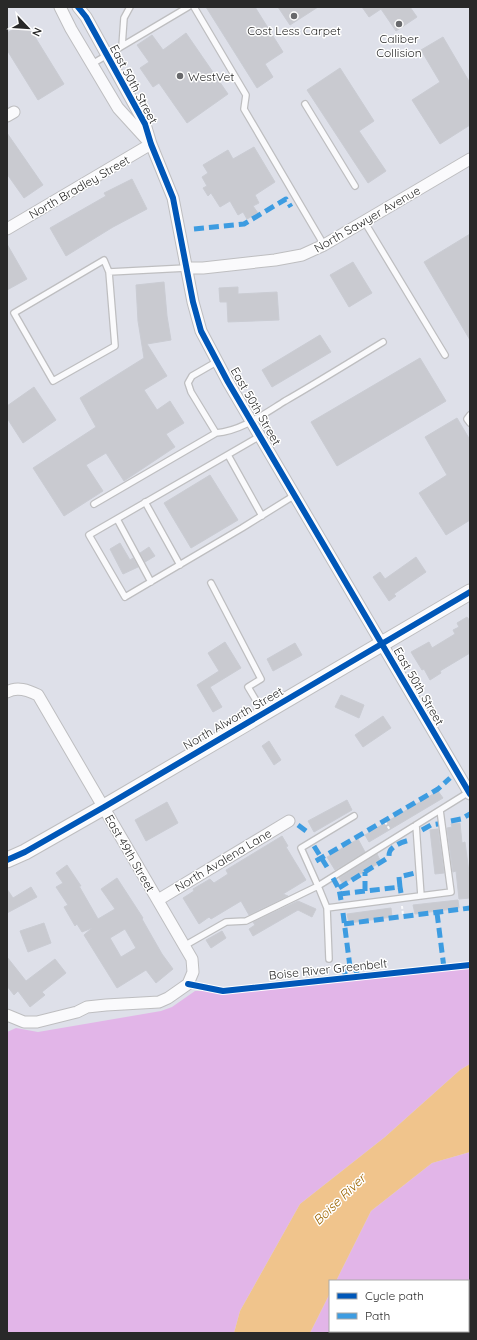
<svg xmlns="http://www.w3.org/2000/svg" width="477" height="1340" font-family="Quicksand,sans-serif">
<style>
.green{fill:#e2b5e8}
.water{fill:#f0c48c}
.building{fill:#c9cad0;stroke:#caccd3;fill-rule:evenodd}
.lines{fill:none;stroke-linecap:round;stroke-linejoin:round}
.lane-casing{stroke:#bebec0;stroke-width:8}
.street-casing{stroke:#bebec0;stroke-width:13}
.secondary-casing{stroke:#bebec0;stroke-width:17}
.path{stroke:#fafafc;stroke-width:2;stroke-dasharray:3 2;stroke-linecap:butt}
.lane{stroke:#fafafc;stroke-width:5.5}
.street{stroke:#fafafc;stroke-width:11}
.secondary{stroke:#fafafc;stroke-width:15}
.quiet{stroke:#3d9ce1;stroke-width:5;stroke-dasharray:10 5;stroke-linecap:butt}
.cycleway-casing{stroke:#fff;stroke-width:8}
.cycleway{stroke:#0057b8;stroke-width:6}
.poi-dot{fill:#68696c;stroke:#fff;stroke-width:1.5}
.labels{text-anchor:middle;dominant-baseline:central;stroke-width:3;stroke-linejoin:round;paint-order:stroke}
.poi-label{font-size:12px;fill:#292929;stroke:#fff}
.street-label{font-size:12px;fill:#292929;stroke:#fff}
.water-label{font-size:13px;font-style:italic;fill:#9d6604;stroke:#fff}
</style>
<rect width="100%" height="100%" fill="#dee0e9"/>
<path class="green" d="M470 965V1064L460 1070 385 1137 300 1204 240 1311 234 1333H7V1032L16 1028 38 1032 161 1011 172 1007 195 991H223Z
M470 1152V1325H468V1281H336L371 1211 432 1163Z
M330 1293V1331H450L443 1333H310Z"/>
<path class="water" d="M470 1064V1152L432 1163 371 1211 336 1281H330V1293L310 1333H234L240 1311 300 1204 385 1137 460 1070Z"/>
<path class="building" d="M206 7H255L283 52 265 64 273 77 257 88Z
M278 7H318L290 25Z
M362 7H410L417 17 396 31 381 9 369 17Z
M27 24 64 84 38 100 7 50V33L20 25 21 28Z
M186 33 228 94 187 123 159 83 153 87 140 68 149 62 137 45 152 35 163 50Z
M443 37 470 83V125L440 144 412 100 440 82 421 50Z
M340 68 374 121 359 131 386 171 368 183 307 90Z
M7 133 43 185 24 198 7 174Z
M254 147 275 182 255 195 259 203 253 206 258 213 247 219 243 212 238 215 230 201 220 207 211 193 208 196 203 188 207 186 202 177 208 173 203 165 228 150 233 159Z
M132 179 147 209 113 227 66 256 50 228 106 196 104 193Z
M470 234V340L424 262Z
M7 244 27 279 7 290Z
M353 262 372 293 349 307 330 275Z
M164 282 167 316 171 340 147 344 167 376 144 390 157 410 170 401 184 423 166 434 175 447 124 481 106 453 86 465 103 491 64 516 33 468 96 427 80 398 144 358 138 321 136 285Z
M238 287V294L277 292 279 320 228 322 227 302H220L219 288Z
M320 335 331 352 272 387 262 370Z
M420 358 446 401 337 466 311 422Z
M34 387 56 420 23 443 7 418V406Z
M457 418 470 440V520L446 535 419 493 447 475 425 437Z
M210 475 238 520 191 548 164 503Z
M120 543 130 560 133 558 138 567 123 574 110 549Z
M149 547 155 556 145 562 140 553Z
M416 557 426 572 394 594 396 596 389 601 373 577 380 572 385 579Z
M467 617 470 621V653L440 671 441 673 430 680 424 669 422 670 411 652 429 642 432 648 455 634 453 630 459 627 457 623Z
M225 642 241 668 210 687 222 707 213 712 197 685 219 671 208 653Z
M295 643 302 655 273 671 267 659Z
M341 695 364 705 359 718 335 707Z
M383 716 391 728 363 747 355 735Z
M269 741 281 760 274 765 262 746Z
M438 791 443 798 369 842 365 835Z
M347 800 352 810 314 832 308 821Z
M167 802 178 823 146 841 135 820Z
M460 823 462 843 465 842 470 880V898L459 899 456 871 453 872 447 828 452 827 451 824Z
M438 829 444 873 435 874 430 830Z
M282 836 288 846 286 847 306 880 283 894 288 896 249 915 241 901 211 919 209 917 199 924 183 898 194 891 193 889 210 879 214 883 228 874 226 870Z
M358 839 365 852 335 870 327 857Z
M377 854 381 862 343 884 339 878Z
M67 865 81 886H79L98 919 115 909 101 889 117 878 143 918 142 919 162 954 173 969 156 983 146 970 117 988 84 935 92 928 82 932 77 924 75 926 64 907 68 905 56 887 63 883 56 873ZM125 929 136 948 121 957 110 938Z
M31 887 37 897 7 913V889L13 898Z
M458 900 459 908 415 914 413 905Z
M298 901 316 909 312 917 298 910 253 936 249 929 255 925 253 922Z
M391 908 392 917 349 923 347 914Z
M44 923 51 943 28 952 20 931Z
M222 931 226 938 211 948 206 940Z
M7 957 26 981 55 959 66 973 42 992 45 995 30 1007 18 991 14 995 7 986Z"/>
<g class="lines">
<defs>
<path id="lane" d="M194 7 246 95 244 109 324 245
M122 46 124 18 130 7
M92 64 188 7
M305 104 355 186
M364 221 445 355
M109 272 104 260 14 313 53 381 115 346 109 272 186 268
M218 361 192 376 188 383 191 392 216 433C241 431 264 414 285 401 318 382 350 362 383 342
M470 415 467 419 470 423
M260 436 89 535 125 597 242 528 295 495
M228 455 262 516
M145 502 180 565
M94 504 216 433
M117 519 151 582
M211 583 261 679 248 687 263 712
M354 816 301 848 318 886 440 810
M416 825 421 896
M327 908 329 959
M184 946 226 922 246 921 318 886 327 908 451 892 440 810 469 792"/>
<path id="street" d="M60 7 71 29 118 108 149 142
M78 7 86 17 145 124 151 144 173 198 193 302 201 331 228 382 470 794
M7 116 14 112
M7 229 151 144
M186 268H203L275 260 302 255 324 245 470 159
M7 692C17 686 28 690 38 695L192 959 193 972 188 984 168 998 159 1002 106 1005 87 1007 77 1012 37 1022H24L7 1015
M158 900 289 821"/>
<path id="secondary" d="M7 860 25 852 104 807 470 592"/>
</defs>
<use href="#lane" class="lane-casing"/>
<use href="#street" class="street-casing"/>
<use href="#secondary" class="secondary-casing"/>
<path class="path" d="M385 822 390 830
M402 906 403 915"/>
<use href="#lane" class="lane"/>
<use href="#street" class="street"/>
<use href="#secondary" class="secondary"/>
<path class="quiet" d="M194 229 244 224 286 199 291 207
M451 821 461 819 470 814
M298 825 306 831 307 834
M422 830 431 825 438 824
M314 846 327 867
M316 861 438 789 450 778
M333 878 339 889 341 900
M400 887 399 877 415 873
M339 888 389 857C389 855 389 853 390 851 393 845 405 841 410 840
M365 891V872
M340 894 400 887 401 893
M343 913 350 967
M437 913 444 968
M344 924 470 908
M345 979V971L350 967 355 969 359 977"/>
<defs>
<path id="cycleway" d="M78 7 86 17 145 124 151 144 173 198 193 302 201 331 228 382 470 794
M7 860 25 852 104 807 470 592
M188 984 223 991 470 965"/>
</defs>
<use href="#cycleway" class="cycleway-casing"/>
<use href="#cycleway" class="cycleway"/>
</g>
<g class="poi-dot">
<circle cx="294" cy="16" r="4"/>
<circle cx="399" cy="24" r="4"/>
<circle cx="180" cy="76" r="4"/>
</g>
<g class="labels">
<g class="poi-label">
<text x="294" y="30">Cost Less Carpet</text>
<text x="399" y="38">Caliber<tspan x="399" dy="14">Collision</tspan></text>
<text x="188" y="76" text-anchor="start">WestVet</text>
</g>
<g class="street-label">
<text transform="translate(134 84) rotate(62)">East 50th Street</text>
<text transform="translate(79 187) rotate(-30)">North Bradley Street</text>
<text transform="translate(367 219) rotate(-30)">North Sawyer Avenue</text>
<text transform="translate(256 406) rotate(60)">East 50th Street</text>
<text transform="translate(419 686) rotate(60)">East 50th Street</text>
<text transform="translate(233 718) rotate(-30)">North Alworth Street</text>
<text transform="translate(130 853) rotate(60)">East 49th Street</text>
<text transform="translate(223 860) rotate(-31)">North Avalena Lane</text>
<text transform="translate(328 969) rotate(-6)">Boise River Greenbelt</text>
</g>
<g class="water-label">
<text transform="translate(339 1199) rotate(-44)">Boise River</text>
</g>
</g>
<rect width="477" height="1340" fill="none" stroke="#292929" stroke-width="16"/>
<rect x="329" y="1280" width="140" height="52" fill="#ffffff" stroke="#a9a9a9"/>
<rect x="337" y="1293" width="20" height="6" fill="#0057b8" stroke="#a9a9a9"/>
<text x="365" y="1300" font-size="12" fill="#292929">Cycle path</text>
<rect x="337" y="1313" width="20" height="6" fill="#3d9ce1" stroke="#a9a9a9"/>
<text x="365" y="1320" font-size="12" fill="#292929">Path</text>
<g transform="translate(28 28) rotate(115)" stroke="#ffffff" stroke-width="3" paint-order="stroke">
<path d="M0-3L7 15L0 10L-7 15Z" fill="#292929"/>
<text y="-6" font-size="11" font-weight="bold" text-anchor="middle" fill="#292929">N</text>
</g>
</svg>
